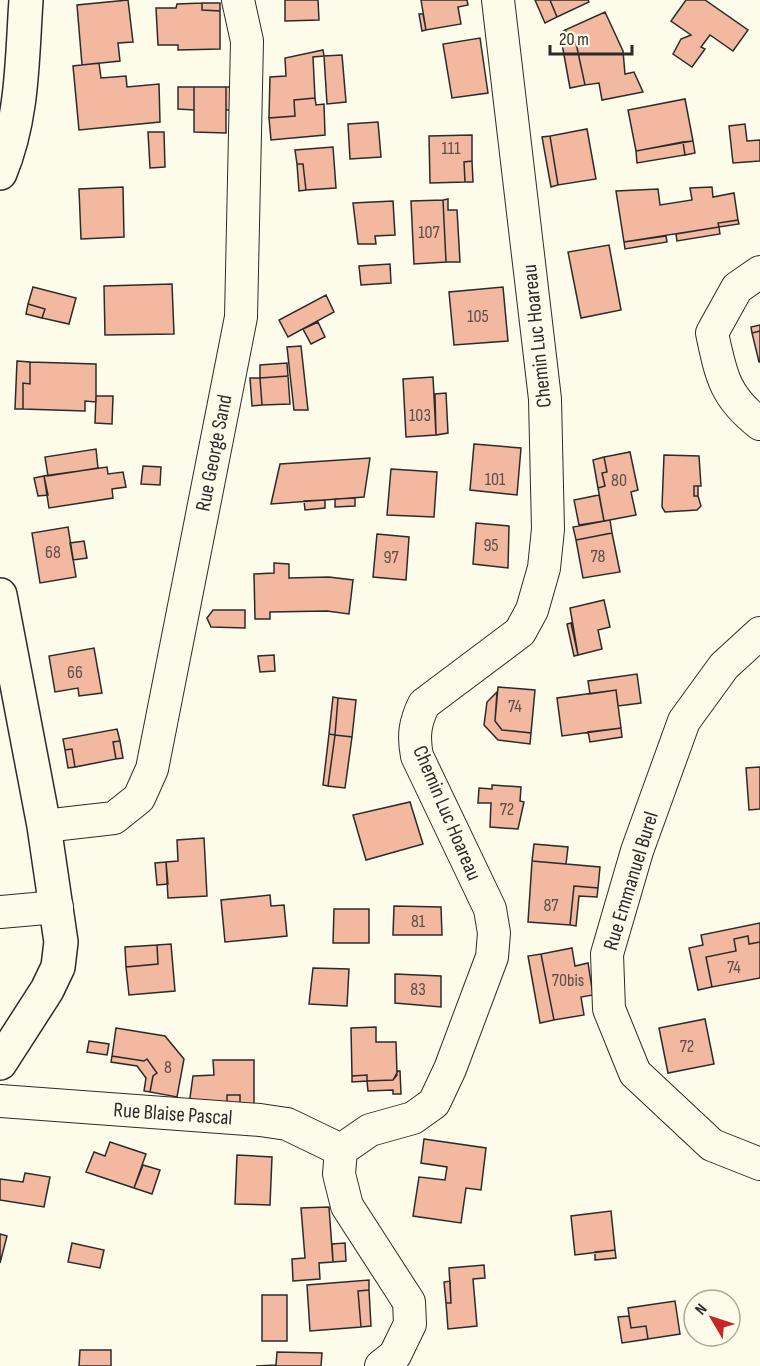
<svg xmlns="http://www.w3.org/2000/svg" width="760" height="1366" font-family="'Sofia Sans Condensed',sans-serif">
<style>
.building{fill:#f2b8a0;stroke:#2b2b2b;stroke-width:1.5}
.lines{fill:none;stroke-linecap:round;stroke-linejoin:round}
.minor-casing{stroke:#2b2b2b;stroke-width:34}
.major-casing{stroke:#2b2b2b;stroke-width:36}
.minor{stroke:#fdfbea;stroke-width:32}
.major{stroke:#fdfbea;stroke-width:33}
.labels{text-anchor:middle;dominant-baseline:central;stroke-width:4.5;stroke-linejoin:round;paint-order:stroke}
.number-label{font-size:18px;fill:#5d4e48}
.street-label{font-size:21px;fill:#2b2b2b;stroke:#fdfbea}
</style>
<rect width="100%" height="100%" fill="#fdfbea"/>
<path class="building" d="M128 0 133 42 118 43 120 61 82 65 77 5Z
M285 0H318L319 20 285 21Z
M421 0H467L468 5 458 7 461 24 426 30Z
M535 0H550L557 17 545 23Z
M550 0H588L589 2 557 17Z
M686 0H705L748 30 733 51 710 35 701 47 705 49 692 67 673 54 681 39 691 35 671 21Z
M202 3V10L220 11V49L178 50V45H158L156 8H176L177 4Z
M202 3H220V11L202 10Z
M605 12 623 51 625 74 634 72 643 92 602 100 599 83 585 85 576 43 572 44 565 30Z
M419 14H423L426 30 422 31Z
M565 30 572 44 576 43 585 85 570 88 560 33Z
M480 38 488 93 452 98 443 44Z
M323 50 324 56 313 57 315 98 294 100 295 116 269 118 270 77 286 76 285 58Z
M342 55 346 102 327 104 324 56Z
M99 63 101 78 126 76 127 87 159 84 160 122 79 130 73 66Z
M178 87H194V110L178 109Z
M194 87H226V133L194 132Z
M226 87H232V110H226Z
M315 98 316 105 324 104 325 135 271 140 269 118 295 116 294 100Z
M685 99 693 141 636 151 628 110Z
M378 122 381 157 350 159 348 124Z
M745 124 747 141 760 140V161L733 163 729 126Z
M587 129 596 179 558 185 550 136Z
M148 132H164L165 167 150 168Z
M472 135V161L464 162 465 182 430 183 429 136Z
M550 136 558 185 551 187 542 137Z
M693 141 695 153 685 155 683 142Z
M683 142 685 155 637 163 636 151Z
M333 147 336 188 306 190 303 164H297L295 150Z
M472 161 473 182H465L464 162Z
M297 164H303L306 190 299 191Z
M123 187 124 237 81 239 79 189Z
M712 187 713 197 734 193 738 220 718 223 719 227 624 242 616 191 658 189 660 205 692 200 690 188Z
M448 199V210H457L460 262H446L443 200Z
M443 200 446 262 414 264 411 201Z
M393 201 395 235 375 236 376 244H358L353 203Z
M738 220 739 224 719 227 718 223Z
M719 227 720 234 677 241 676 234Z
M666 236 667 242 625 249 624 242Z
M609 245 621 310 581 318 568 252Z
M390 264 391 283 361 285 359 266Z
M172 284 174 334 105 335 104 286Z
M33 287 76 298 69 324 42 318 45 309 28 304Z
M503 287 508 341 454 345 449 292Z
M326 295 334 312 288 337 279 320Z
M28 304 45 309 42 318 26 314Z
M318 322 325 337 311 344 303 329Z
M760 325V331L752 333 751 327Z
M760 331V362H759L752 333Z
M301 346 308 410H294L287 347Z
M17 361 30 362V384L23 383V409H15Z
M30 362 96 364V402L85 401V411L23 409V383L30 384Z
M287 363 288 376 260 378V365Z
M288 376 290 404 262 405 260 378Z
M433 377 436 435 406 437 403 379Z
M250 378H260L262 405 252 406Z
M446 393 448 433 436 435 435 394Z
M96 396H113L112 424 95 423Z
M474 444 521 448 517 495 470 490Z
M96 449 98 468 48 476 45 457Z
M630 452 638 490 631 492 636 515 604 521 598 488 605 486 602 473 607 472 604 457Z
M664 455 699 456 701 486H694V496H698L701 506 697 510 665 512 662 507Z
M604 457 607 472 602 473 605 486 598 488 593 460Z
M370 458 364 497 271 504 280 464Z
M143 466 161 467 160 485 141 484Z
M107 467 108 474 123 472 126 487 112 489 113 498 49 508 44 476Z
M391 469 437 472 434 517 387 515Z
M44 476 48 495 38 496 34 478Z
M694 486H698V496H694Z
M599 495 604 521 579 525 574 500Z
M355 498V506L335 507V499Z
M325 500V508L305 510 304 501Z
M610 520 612 533 576 540 573 527Z
M476 523 509 526 508 568 473 564Z
M68 527 76 577 40 583 32 533Z
M612 533 620 572 583 578 576 540Z
M377 534 409 537 406 580 373 577Z
M84 541 87 558 73 560 70 543Z
M274 563 289 564V578L329 577 353 580 349 614 327 611 270 612V619H255L254 574 274 573Z
M604 600 610 627 598 630 602 649 578 655 570 608Z
M213 610H245V628L211 627 207 618Z
M571 623 578 655 574 656 567 624Z
M94 648 102 693 79 696 78 688 55 692 49 656Z
M274 655 275 671 260 672 258 656Z
M637 674 641 703 618 706 616 690 590 694 588 681Z
M498 687 535 690 531 733 502 730 495 721Z
M616 690 621 728 562 736 557 698Z
M497 692 495 721 502 730 531 733 530 744 498 740 484 725 487 702Z
M333 697 338 698 335 735 329 734Z
M338 698 356 700 352 737 335 735Z
M621 728 622 737 590 742 588 732Z
M117 729 120 741 113 742 116 759 75 767 72 749 65 750 63 739Z
M329 734 335 735 328 786 323 785Z
M335 735 352 737 345 788 328 786Z
M120 741 123 758 116 759 113 742Z
M72 749 75 767 68 768 65 750Z
M760 767V809L749 810 746 768Z
M492 785 521 787 520 801 524 802 518 829 490 827 491 803H478L479 788 492 789Z
M410 802 423 844 366 860 353 815Z
M204 838 207 896 168 898 166 862 178 861 177 840Z
M534 844 568 847 566 864 532 861Z
M532 861 600 867 598 888 574 886 570 925 528 922Z
M166 862 168 884 157 885 155 863Z
M574 886 598 888 597 897 579 896 576 926 570 925Z
M270 895 271 906 284 905 287 936 225 942 221 900Z
M394 906 441 907 442 935H393Z
M334 909H369V943H333Z
M760 923V942L749 944 748 936 734 939 736 951 706 957 712 987 698 990 689 948 703 945 701 935Z
M748 936 749 944 760 942V978L712 987 706 957 736 951 734 939Z
M171 944 175 991 129 995 126 967 158 964 157 945Z
M157 945 158 964 126 967 125 947Z
M572 948 575 966 588 963 593 995 581 997 584 1015 554 1020 541 954Z
M541 954 554 1020 540 1023 528 956Z
M313 968 349 969 347 1006 309 1004Z
M395 974 441 976V1007L395 1003Z
M705 1019 714 1064 668 1073 659 1028Z
M376 1027V1042H396L397 1075 393 1080 367 1081V1075L352 1076 351 1028Z
M116 1028 165 1036 184 1059 177 1097 150 1092 153 1076 157 1073 147 1059 144 1061 112 1056Z
M89 1041 109 1044 107 1055 87 1052Z
M112 1056 144 1061 147 1059 157 1073 153 1076 150 1092 144 1091 146 1078 137 1066 111 1062Z
M213 1060H254V1105L240 1104V1095H227V1105H189L193 1076 214 1075Z
M398 1071H400L401 1094H393V1090L368 1091 367 1081 393 1080Z
M367 1075V1081L352 1082V1076Z
M227 1095H240V1104L227 1105Z
M424 1139 486 1148 481 1190 466 1188 461 1223 413 1216 419 1177 445 1180 447 1167 421 1163Z
M110 1142 146 1154 134 1188 86 1172 94 1152 105 1156Z
M237 1155 272 1157 270 1205 235 1204Z
M143 1165 160 1170 152 1194 134 1188Z
M25 1173 50 1177 44 1207 0 1200V1179L23 1182Z
M329 1207 333 1262 319 1263 320 1279 293 1281 292 1259 305 1258 301 1208Z
M611 1211 615 1250 575 1255 571 1216Z
M0 1234 7 1236 0 1263Z
M72 1243 104 1250 100 1268 68 1262Z
M345 1243 346 1261 333 1262 332 1244Z
M615 1250 616 1258 595 1260V1252Z
M484 1265 485 1278 473 1279 477 1326 448 1329 446 1303H451L449 1268Z
M369 1280V1290L358 1291 361 1327 310 1331 307 1285Z
M450 1281 451 1303H446L444 1282Z
M369 1290 371 1326 361 1327 358 1291Z
M262 1295H287V1341H262Z
M675 1301 680 1334 648 1339 646 1326 631 1328 628 1308Z
M629 1316 631 1328 646 1326 648 1339 622 1343 618 1317Z
M80 1350H111V1366H79Z
M277 1352 322 1353 321 1366H256L276 1365Z"/>
<g class="lines">
<defs>
<path id="minor" d="M760 272 737 288 712 333C721 375 724 396 760 424
M760 633 724 666 684 721 637 851 607 954 609 1009 635 1073 712 1145 760 1164
M44 826 114 818 139 798 152 769 241 317 247 41 238 0
M0 912 57 907
M0 1101 260 1120 287 1124 341 1150
M341 1150 370 1130 413 1118 434 1103 450 1069 492 957 494 933 490 909 417 756C413 736 415 722 424 704L520 632 532 610 544 568 548 529 545 399 498 0
M341 1150 339 1174 347 1206 409 1302 410 1324 395 1355 381 1366"/>
<path id="major" d="M0 173C23 118 22 59 26 0
M0 595 44 826 61 942 58 967 47 990 0 1063"/>
</defs>
<use href="#minor" class="minor-casing"/>
<use href="#major" class="major-casing"/>
<use href="#minor" class="minor"/>
<use href="#major" class="major"/>
</g>
<g class="labels">
<g class="number-label">
<text x="451" y="148">111</text>
<text x="429" y="232">107</text>
<text x="478" y="316">105</text>
<text x="420" y="415">103</text>
<text x="495" y="479">101</text>
<text x="619" y="480">80</text>
<text x="491" y="545">95</text>
<text x="53" y="552">68</text>
<text x="598" y="556">78</text>
<text x="391" y="557">97</text>
<text x="75" y="672">66</text>
<text x="515" y="706">74</text>
<text x="507" y="809">72</text>
<text x="551" y="905">87</text>
<text x="418" y="921">81</text>
<text x="734" y="967">74</text>
<text x="568" y="980">70bis</text>
<text x="418" y="989">83</text>
<text x="687" y="1046">72</text>
<text x="168" y="1067">8</text>
</g>
<g class="street-label">
<text transform="translate(537 336) rotate(-96)">Chemin Luc Hoareau</text>
<text transform="translate(214 453) rotate(-79)">Rue George Sand</text>
<text transform="translate(447 813) rotate(67)">Chemin Luc Hoareau</text>
<text transform="translate(631 881) rotate(-73)">Rue Emmanuel Burel</text>
<text transform="translate(173 1114) rotate(4)">Rue Blaise Pascal</text>
</g>
</g>
<g transform="translate(712 1318) rotate(309)"><circle r="28" fill="#fdfbea" stroke="#a9a89e" stroke-width="1.5"/>
<path d="M0-4.5L10 22L0 15L-10 22Z" fill="#c62828"/>
<text y="-9" font-size="16" font-weight="bold" text-anchor="middle" fill="#2b2b2b">N</text>
</g>
<path d="M550 45v9h82v-9" fill="none" stroke="#2b2b2b" stroke-width="3"/>
<text x="559" y="45" font-size="18" fill="#2b2b2b" stroke="#fdfbea" stroke-width="4.5" paint-order="stroke">20 m</text>
</svg>
